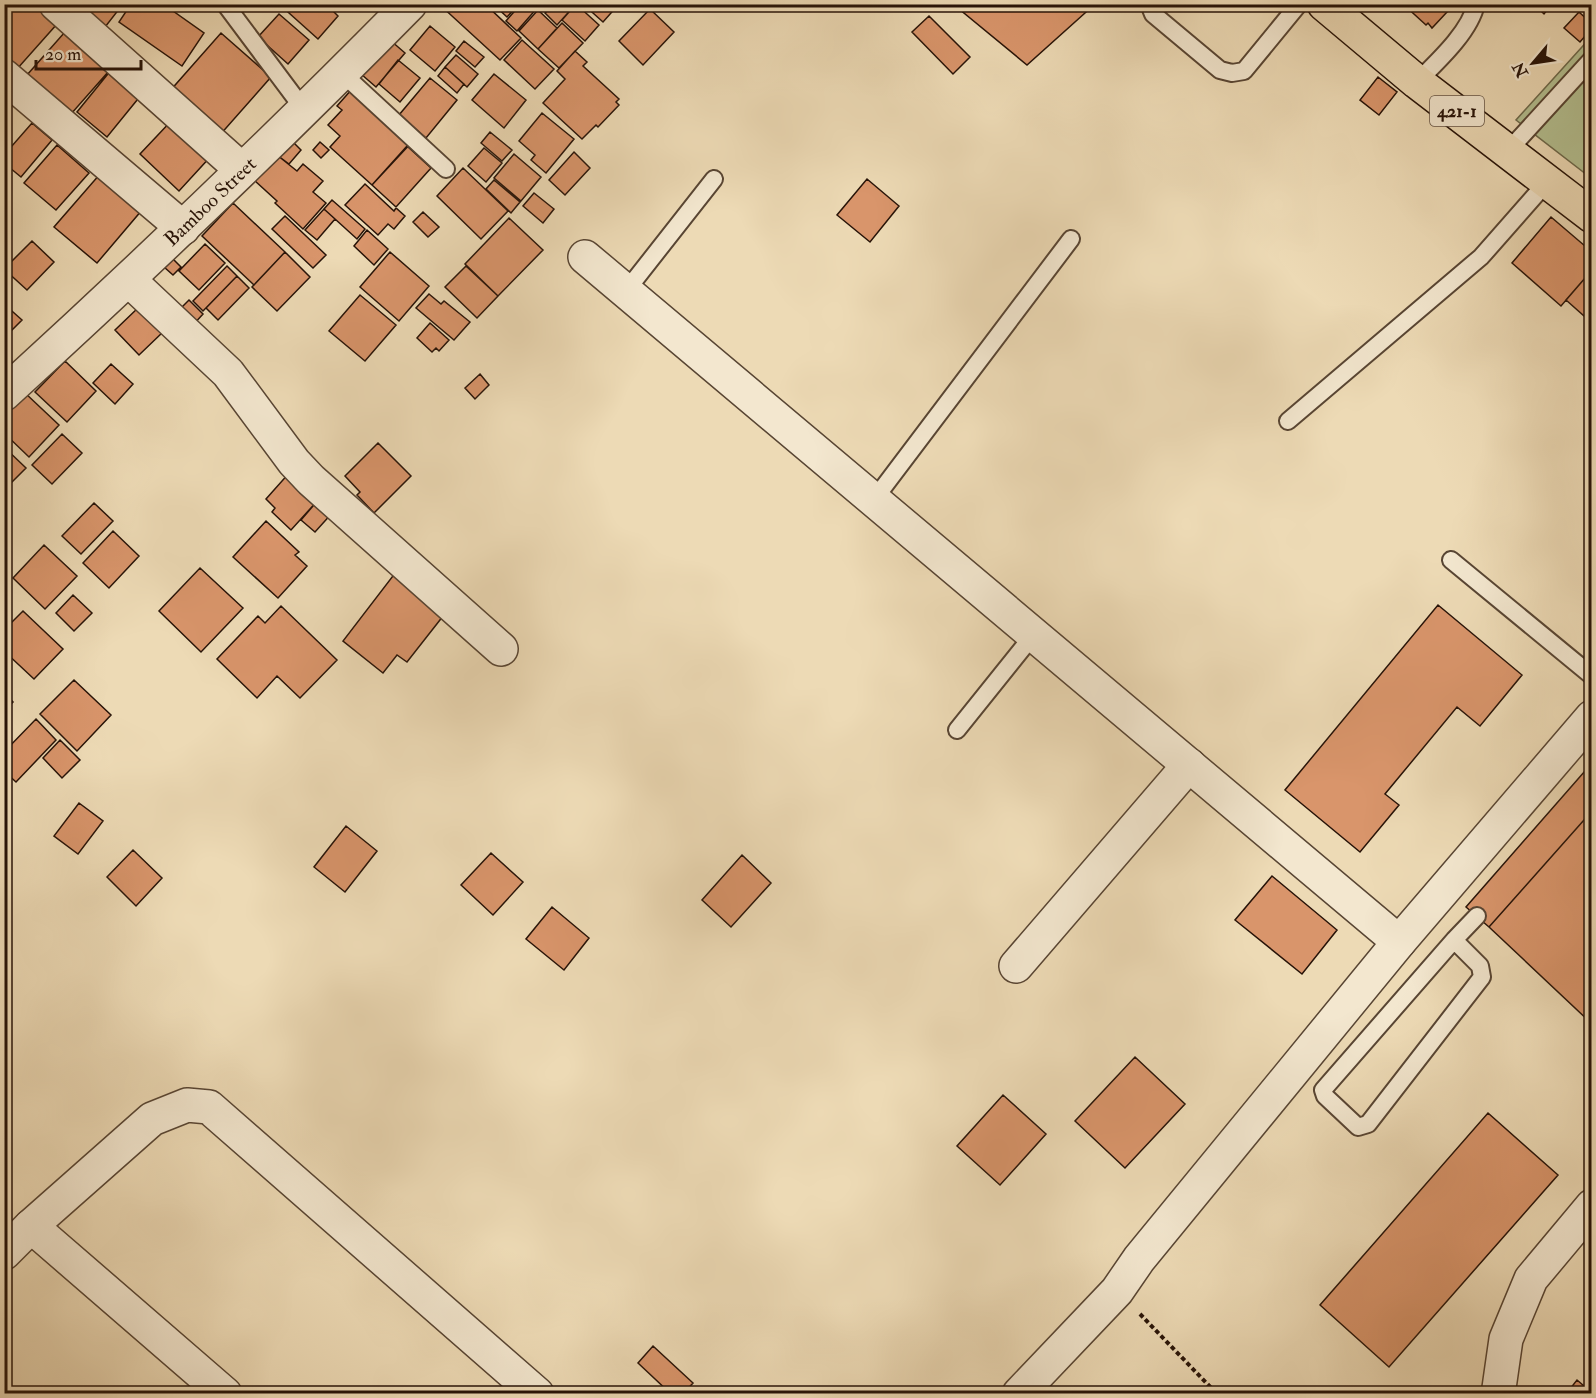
<svg xmlns="http://www.w3.org/2000/svg" width="1596" height="1398" font-family="'IM FELL Double Pica',serif">
<style>
.green{fill:#b4c091;stroke:#6e6a4c;stroke-width:1.5}
.building{fill:#d9956b;stroke:#271308;stroke-width:1.5}
.lines{fill:none;stroke-linecap:round;stroke-linejoin:round}
.service-casing{stroke:#584533;stroke-width:20}
.minor-casing{stroke:#584533;stroke-width:36}
.primary-casing{stroke:#271308;stroke-width:36}
.path{stroke:#271308;stroke-width:4;stroke-dasharray:4.5 3;stroke-linecap:butt}
.service{stroke:#f3e7cf;stroke-width:16}
.minor{stroke:#f3e7cf;stroke-width:33}
.primary{stroke:#eddab5;stroke-width:33}
.labels{text-anchor:middle;dominant-baseline:central;stroke-width:4.5;stroke-linejoin:round;paint-order:stroke}
.shield{fill:#f3e7cf;stroke:#645344;stroke-width:1.5}
.shield-label{font-size:18px;font-weight:bold;fill:#271308}
.street-label{font-size:20px;fill:#271308;stroke:#f3e7cf}
</style>
<rect width="100%" height="100%" fill="#eddab5"/>
<filter id="stains"><feTurbulence type="fractalNoise" baseFrequency=".00333" numOctaves="4"/><feColorMatrix values="0 0 0 0 .2 0 0 0 0 .09 0 0 0 0 .02 0 0 0 .5 -.17"/></filter>
<radialGradient id="worn" r=".72"><stop offset=".6" stop-color="#630" stop-opacity="0"/><stop offset="1" stop-color="#630" stop-opacity=".3"/></radialGradient>
<path class="green" d="M1591 37V178L1516 120Z"/>
<path class="building" d="M4 4H52L65 15 17 69 4 58Z
M89 4H123L102 31 81 14Z
M131 4H163L204 33 182 66 119 22Z
M279 4H326L338 16 318 39Z
M485 4 521 38 500 60 440 5Z
M493 4H519L507 17Z
M521 4H535L538 7 517 31 506 21Z
M539 4H553L546 12Z
M553 4H576L557 25 545 13Z
M576 4 599 25 585 41 562 20Z
M583 4H619L603 22Z
M953 4H1095L1027 65Z
M1403 4H1445L1442 7 1447 12 1432 28 1428 23 1426 25Z
M1534 4H1552L1544 14Z
M1579 4H1592V16Z
M650 9 674 32 643 65 619 41Z
M538 10 557 28 538 49 519 31Z
M1579 12 1592 24V28L1580 42 1564 28Z
M279 14 309 40 288 64 258 37Z
M929 16 970 57 953 74 912 32Z
M562 23 583 43 559 68 538 49Z
M72 24 116 63 71 114 27 75Z
M430 26 455 47 435 71 410 50Z
M221 33 271 77 219 136 169 92Z
M390 40 405 53 376 87 361 74Z
M522 40 554 69 535 89 504 60Z
M464 41 484 57 475 67 456 51Z
M575 51 587 62 583 66 619 99 616 102 619 105 598 127 596 125 582 139 543 103 565 79 557 71Z
M456 55 478 74 467 87 445 67Z
M398 60 420 78 400 102 379 84Z
M116 64 146 89 107 137 77 112Z
M445 67 464 84 457 93 438 76Z
M494 74 526 100 504 128 472 100Z
M1378 77 1397 92 1379 115 1360 100Z
M430 78 457 100 426 138 399 115Z
M352 89 411 143 372 185 330 147 340 136 328 125 342 110 337 106Z
M542 113 574 139 546 173 531 160 535 155 519 141Z
M173 119 212 155 179 191 140 154Z
M32 123 52 140 21 177 4 163V155Z
M490 132 512 150 502 161 481 143Z
M291 140 301 150 289 164 277 155Z
M320 142 329 150 321 158 313 150Z
M57 145 89 173 56 210 24 183Z
M407 146 431 168 396 207 372 185Z
M484 148 502 163 486 182 468 166Z
M574 152 590 168 565 195 549 180Z
M514 154 541 177 521 201 494 178Z
M277 155 297 171 303 164 323 181 313 192 326 203 303 229 275 203 277 201 254 180Z
M463 168 508 211 481 239 437 196Z
M100 174 142 210 97 263 54 227Z
M867 179 899 206 870 242 837 215Z
M494 180 520 202 511 213 486 189Z
M365 184 394 211 396 208 405 216 394 229 388 224 378 235 345 205Z
M534 193 554 209 543 223 523 206Z
M332 200 365 229 357 239 324 209Z
M233 203 285 252 254 285 202 236Z
M324 209 335 219 317 240 305 230Z
M423 212 439 227 428 237 413 222Z
M285 216 326 255 313 268 272 229Z
M1551 217 1592 252V270L1561 306 1512 263Z
M509 218 543 250 498 296 465 264Z
M367 230 388 249 374 265 354 246Z
M32 241 54 262 27 290 4 269Z
M205 244 225 263 199 290 179 271Z
M285 252 310 277 277 311 252 287Z
M390 252 429 286 399 321 360 287Z
M172 258 181 267 173 275 164 267Z
M227 266 237 276 203 311 193 301Z
M466 266 498 296 477 318 445 287Z
M1592 270V323L1566 300Z
M237 276 249 288 218 320 206 308Z
M429 294 441 304 444 301 470 322 454 340 416 308Z
M360 295 396 325 365 361 329 331Z
M189 300 203 314 193 325 179 310Z
M4 304 22 320 4 338Z
M140 306 164 331 139 355 115 330Z
M430 323 449 340 439 351 436 348 432 352 417 338Z
M65 361 96 391 67 422 35 392Z
M111 364 133 384 115 404 93 383Z
M480 374 489 385 475 399 465 388Z
M24 392 59 425 29 457 4 433V412Z
M62 434 82 453 52 484 32 465Z
M378 443 411 476 374 513 357 495 360 492 345 476Z
M4 447 26 468 4 490Z
M290 472 319 499 291 530 272 512 275 508 266 499Z
M319 499 333 512 315 532 301 520Z
M94 503 113 521 81 554 62 536Z
M4 509 10 515 4 521Z
M266 521 299 552 295 555 307 566 278 598 233 557Z
M113 531 139 556 109 588 83 563Z
M44 545 77 576 45 609 13 578Z
M200 568 243 608 201 652 159 611Z
M399 568 447 611 407 662 397 655 383 673 343 641Z
M73 595 92 613 74 631 56 613Z
M1438 605 1522 675 1480 726 1457 707 1385 794 1399 805 1360 852 1285 790Z
M281 606 337 660 300 698 277 676 257 698 217 659 258 616 265 623Z
M23 611 63 649 34 679 4 651V630Z
M74 680 111 715 77 751 40 714Z
M4 693 13 702 4 711Z
M36 719 56 740 16 782 4 771V752Z
M60 740 80 760 62 778 43 758Z
M1592 763V811L1489 927 1466 907Z
M79 803 103 821 78 854 54 836Z
M1592 811V1024L1489 927Z
M346 826 377 851 345 892 314 867Z
M133 850 162 878 136 906 107 877Z
M491 853 523 882 493 915 461 885Z
M742 855 771 883 731 927 702 900Z
M1272 876 1337 930 1302 974 1235 920Z
M552 907 589 938 564 970 526 939Z
M1135 1057 1185 1104 1125 1168 1075 1121Z
M1003 1095 1046 1134 1000 1185 957 1146Z
M1488 1113 1558 1175 1389 1367 1320 1305Z
M653 1346 693 1383 683 1394H671L638 1363Z
M1577 1380 1590 1391 1592 1389V1394H1566Z"/>
<g class="lines">
<defs>
<path id="service" d="M225 4 305 111
M1149 4 1153 14 1220 70 1232 73 1244 71 1299 4
M342 73 446 169
M1417 82C1437 62 1470 32 1476 4
M1508 151 1592 59
M626 291 714 179
M1288 421 1481 257 1547 182
M873 501 1071 239
M1451 560 1592 676
M957 730 1034 634
M1454 940 1480 966 1482 977 1368 1124 1358 1127 1325 1096 1323 1090 1454 940 1477 916"/>
<g id="minor">
<path d="M56 4 242 170"/>
<path d="M4 76 183 228"/>
<path d="M585 257 1399 942"/>
<path d="M129 280 228 373 294 462 311 480 501 649"/>
<path id="s1" d="M4 394C143 267 278 138 410 4"/>
<path d="M1016 966 1189 765"/>
<path d="M31 1226 225 1394"/>
<path d="M4 1253 31 1226 152 1119 187 1105 209 1107 537 1394"/>
<path d="M1019 1394 1117 1291 1139 1259 1399 942 1592 717"/>
<path d="M1501 1394 1499 1388 1506 1339 1531 1279 1592 1206"/>
</g>
<path id="primary" d="M1324 4 1417 82 1592 216"/>
</defs>
<use href="#service" class="service-casing"/>
<use href="#minor" class="minor-casing"/>
<use href="#primary" class="primary-casing"/>
<path class="path" d="M1140 1314 1217 1394"/>
<use href="#service" class="service"/>
<use href="#minor" class="minor"/>
<use href="#primary" class="primary"/>
</g>
<g class="labels">
<rect class="shield" x="1430" y="96" width="54" height="30" rx="4.5"/>
<g class="shield-label">
<text x="1457" y="111">421-1</text>
</g>
<g class="street-label">
<text stroke="none"><textPath href="#s1" startOffset="282">Bamboo Street</textPath></text>
</g>
</g>
<rect width="1596" height="1398" fill="none" stroke="#eddab5" stroke-width="24"/>
<rect x="6" y="6" width="1584" height="1386" fill="none" stroke="#271308" stroke-width="3"/>
<rect x="12" y="12" width="1572" height="1374" fill="none" stroke="#271308" stroke-width="1.5"/>
<g transform="translate(1533 63) rotate(241)" stroke="#f3e7cf" stroke-width="4.5" paint-order="stroke">
<path d="M0-4.5L10 22L0 15L-10 22Z" fill="#271308"/>
<text y="-9" font-size="16" font-weight="bold" text-anchor="middle" fill="#271308">N</text>
</g>
<path d="M36 60v9h105v-9" fill="none" stroke="#271308" stroke-width="3"/>
<text x="45" y="60" font-size="18" fill="#271308" stroke="#f3e7cf" stroke-width="4.5" paint-order="stroke">20 m</text>
<rect width="100%" height="100%" filter="url(#stains)"/>
<rect width="100%" height="100%" fill="url(#worn)"/>
</svg>
